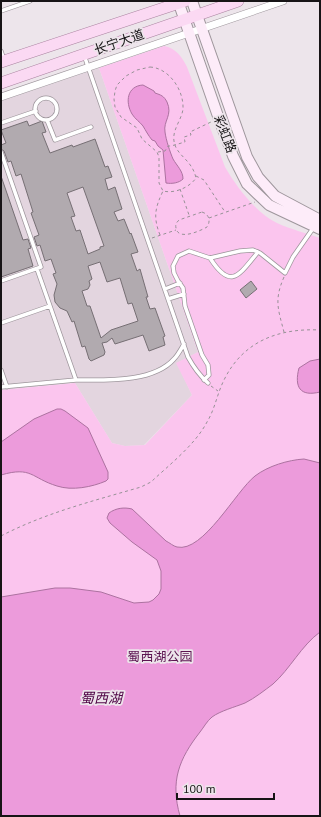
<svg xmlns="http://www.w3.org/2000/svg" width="321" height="817" font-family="'PT Sans','Noto Sans SC',sans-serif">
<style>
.built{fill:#e3d5df}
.green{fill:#fbc5ee}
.water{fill:#ec9bdb;stroke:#ac72a0}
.building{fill:#b1aaaf;stroke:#766f74;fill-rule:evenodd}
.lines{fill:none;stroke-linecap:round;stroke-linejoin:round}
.service-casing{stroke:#9e969c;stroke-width:5}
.minor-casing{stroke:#9e969c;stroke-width:8}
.secondary-casing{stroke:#9e969c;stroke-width:12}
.primary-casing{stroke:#aa83a0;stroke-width:12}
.path{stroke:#979196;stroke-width:1;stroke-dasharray:3 3;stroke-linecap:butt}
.service{stroke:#fff;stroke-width:3.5}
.minor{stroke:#fff;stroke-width:7}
.secondary{stroke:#fdecf9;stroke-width:10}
.primary{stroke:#fbd9f3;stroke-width:11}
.labels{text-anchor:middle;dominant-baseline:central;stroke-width:3.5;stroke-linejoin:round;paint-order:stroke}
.street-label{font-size:13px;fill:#171416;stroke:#ede5eb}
.park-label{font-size:13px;fill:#5c1451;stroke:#ede5eb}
.water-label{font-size:14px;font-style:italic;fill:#4f0445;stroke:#ede5eb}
</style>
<rect width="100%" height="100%" fill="#ede5eb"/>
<path class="built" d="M99 68 198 352 177 363 192 395 144 445 125 446 112 443 75 383 1 390V101Z"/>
<path class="green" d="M164 46C176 48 182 57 187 67L225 167C236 186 256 213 277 223 290 229 306 233 320 238V816H1V390L75 383 112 443 125 446 145 445 192 395 176 363 198 352 99 68Z"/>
<path class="water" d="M143 85 154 91 155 93C161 95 164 96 167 102 173 115 163 121 165 132 166 140 170 152 173 159 177 166 183 171 183 179 179 183 172 184 166 183L163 150 158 146 155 141 152 140C148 135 146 131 143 126 140 122 135 119 132 114 125 102 127 86 143 85Z
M320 359V392C300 397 294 387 299 368L310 361Z
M57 409H61L65 411 88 428 108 472V479L106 481C92 487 72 491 57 486 31 478 32 466 1 475V442L34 419Z
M304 459 320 463V632C301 646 290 669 273 684 265 690 255 698 245 703 235 707 220 711 212 717 207 721 204 727 200 732 179 759 170 781 180 816H1V597L55 588H70L101 592 134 603 149 602 153 600 159 594 161 589V571L157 560 132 542 110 523 107 518 109 513C116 508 124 507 132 509L166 541C170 543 173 546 177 547 203 553 236 491 255 476 268 466 288 460 304 459Z"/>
<path class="building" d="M27 121 29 126 42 121 46 132 42 133 50 153 72 145 73 147 95 139 105 167 108 166 112 177 105 179 108 190 115 187 122 209 114 212 118 221 124 219 130 234 131 233 138 252 131 254 137 271 140 269 148 297H146L150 309 155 308 165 336 163 337 165 345 149 351 143 335 115 344 112 338 107 342 102 343 105 352 104 355 91 361 89 359 85 346 82 347 74 321 72 322 67 311 60 308 55 302 54 295 57 284 53 274 56 273 51 259 45 261 40 245 37 246 34 237 39 235 31 213 33 212 21 174 16 176 11 161 8 162 4 151 1 149V145L6 143 1 130ZM83 187 104 246 100 247V249L88 254 80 230 76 231 71 217 75 216 67 193ZM100 262 107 282 120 278 128 304 132 303 138 321 111 330 101 338 90 306H87L82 291 88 289 90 285 89 281 92 279 88 266Z
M1 176 23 240 28 239 31 248 28 249 33 266 1 277Z
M251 281 257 289 246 298 240 290Z"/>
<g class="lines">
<defs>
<path id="service" d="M1 11 30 1
M1 51 4 60
M84 55 188 357C194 368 199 375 208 383
M35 109a11 11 0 1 1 22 0a11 11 0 1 1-22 0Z
M47 120 55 140 91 127
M1 123 36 111
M1 152 41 267 1 281
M210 258C231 291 239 275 258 252
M37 269 76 380C104 380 153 383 174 359 178 355 181 349 184 344
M165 289 180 283
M168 299 184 294
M1 323 50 306
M1 370 7 387
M204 380 209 375 208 365 202 355 185 306 183 288 178 281 174 273 173 266 178 256 189 251 210 258 240 251 253 250 260 253 285 273 293 257 314 227
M1 387 76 380"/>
<path id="minor" d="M1 97 283 1"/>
<path id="secondary" d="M178 1 219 119 233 156 247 184 269 205 320 229
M192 1 247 157 258 177 275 196 320 220"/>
<path id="primary" d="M1 62 185 1
M1 83 238 1"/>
</defs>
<use href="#service" class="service-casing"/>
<use href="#minor" class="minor-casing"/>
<use href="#secondary" class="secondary-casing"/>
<use href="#primary" class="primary-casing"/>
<path class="path" d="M150 67C169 68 184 90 183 109 182 119 172 130 174 141 176 156 192 159 196 178 190 187 175 194 163 191L159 183V157L157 152 142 139 137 128 121 117 115 107 114 99 115 91 117 85 126 76 137 70Z
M158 152 165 151 168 146H171L185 142 184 137 191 135 190 132 211 122
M196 176 204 180 225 212
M180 189 189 215
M202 212C209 214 211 221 207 227 200 231 178 241 176 228 175 224 177 222 179 220Z
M209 218 255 202
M160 235C153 217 155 208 163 191
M152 238 176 230
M284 277C274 300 278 309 284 332
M211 386 218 391
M1 536C45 513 93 501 141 487L151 482C169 465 195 445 207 422 215 409 217 394 224 380 243 341 279 328 320 330"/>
<use href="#service" class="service"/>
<use href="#minor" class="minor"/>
<use href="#secondary" class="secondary"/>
<use href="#primary" class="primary"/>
</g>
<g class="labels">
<g class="street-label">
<text transform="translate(119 42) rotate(-19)">长宁大道</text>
<text transform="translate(225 134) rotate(69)">彩虹路</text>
</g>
<g class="park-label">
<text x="160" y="656">蜀西湖公园</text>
</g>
<g class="water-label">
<text x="101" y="698">蜀西湖</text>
</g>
</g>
<rect width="321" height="817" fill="none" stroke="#171416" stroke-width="4"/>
<path d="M177 793v6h97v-6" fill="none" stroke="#171416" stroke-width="2"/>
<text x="183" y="793" font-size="12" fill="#171416" stroke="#ede5eb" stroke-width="3" paint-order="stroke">100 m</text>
</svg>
